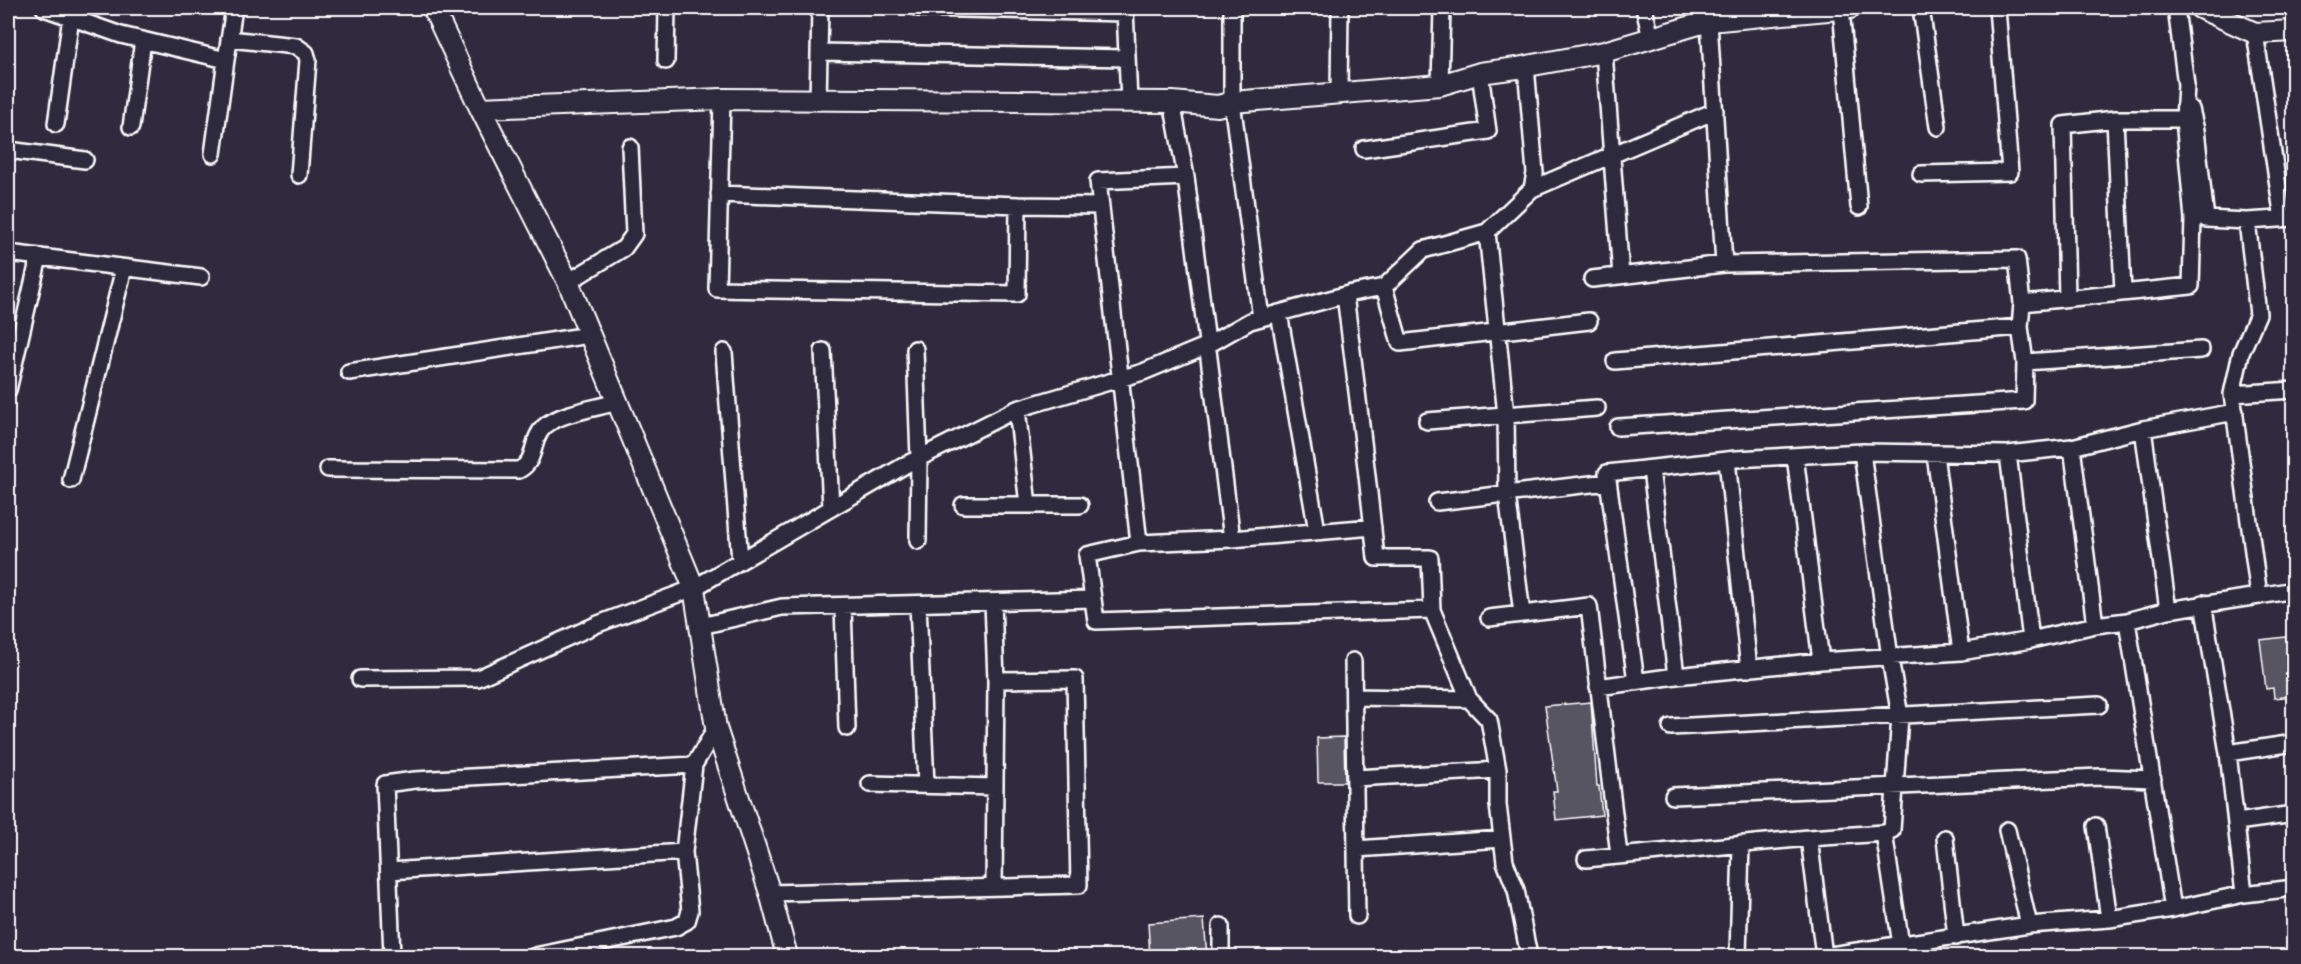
<svg xmlns="http://www.w3.org/2000/svg" width="2301" height="964" font-family="'Gochi Hand',sans-serif">
<style>
.building{fill:#595564;stroke:#fff;stroke-width:1.5}
.lines{fill:none;stroke-linecap:round;stroke-linejoin:round}
.minor-casing{stroke:#fff;stroke-width:20}
.tertiary-casing{stroke:#fff;stroke-width:24}
.minor{stroke:#2f2a3d;stroke-width:15}
.tertiary{stroke:#2f2a3d;stroke-width:20}
</style>
<rect width="100%" height="100%" fill="#2f2a3d"/>
<filter id="ink" filterUnits="userSpaceOnUse"><feTurbulence type="fractalNoise" baseFrequency=".0167" numOctaves="2"/><feDisplacementMap in="SourceGraphic" scale="12" xChannelSelector="R" yChannelSelector="G"/><feConvolveMatrix kernelMatrix="1 2 1 2 8 2 1 2 1" color-interpolation-filters="sRGB"/></filter>
<g filter="url(#ink)">
<path class="building" d="M2294 636V696L2274 698 2273 688 2266 689 2260 640Z
M1591 702 1597 786H1599L1602 815 1556 820 1553 791H1557L1545 706Z
M1344 737 1345 782H1318L1317 738Z
M1204 919 1207 957H1150L1148 923Z"/>
<g class="lines">
<defs>
<path id="minor" d="M44 8 121 35 226 60 234 8
M918 8 1125 13
M1125 8 1129 102
M1232 8V102L1261 318
M1644 8 1651 38
M1921 8 1938 127
M1841 9 1859 207
M1709 21 1724 264
M2255 33 2283 219
M229 39 296 46 306 53 308 60 299 175
M820 52 1127 58
M1604 52 1621 276
M666 61 667 8
M1440 85 1442 8
M1339 93 1340 8
M818 100 820 8
M1172 102 1186 177 1232 539
M2191 109 2196 130 2206 219 2247 221 2294 218
M2115 119 2123 292
M56 124 71 17
M131 127 143 40
M1364 149 1488 131 1480 73
M8 150 85 160
M213 154 226 60
M1921 174 2010 172 1997 8
M1532 189 1715 111
M719 194 1018 205 1017 294 717 289 722 99
M1018 205 1101 206
M1487 232 1423 250 1384 287 1400 343 1589 321
M8 253 201 277
M1592 279 1724 264 2017 259 2022 303 2020 327 2025 362 2024 401 1618 427
M568 282 624 248 634 234 630 147
M1345 295C1356 382 1367 470 1376 558H1430L1432 610 1096 621 1087 555 1139 543 1232 539 1373 527
M2067 298 2063 125 2115 119H2184
M2022 303 2191 286 2193 219 2184 119 2186 85 2176 8
M1279 313 1317 531
M915 349 919 458 918 541
M823 351 831 508
M724 352 740 561
M1615 361 2020 327
M2025 362 2201 350
M349 372 589 335
M8 390 39 257
M2232 394 2294 390
M1017 409 1028 505
M1427 421 1597 408
M2143 429 2168 610
M2072 447 2095 625
M1935 454 1961 652
M2008 454 2031 640
M1795 456 1821 661
M1727 460 1749 669
M328 469 519 470C538 460 530 439 545 426 560 413 597 408 617 402
M1651 469 1676 676
M71 480 124 268
M1437 502 1608 482
M963 505H1080
M1139 543 1098 181 1186 177
M2259 596 2294 590
M2203 603 2228 753 2244 894
M918 604 926 785
M843 606 847 728
M1432 610 1469 699 1489 720 1498 770V805L1505 862 1516 890 1529 956
M1522 614 1507 494 1506 415 1487 232 1532 189 1535 173 1526 66
M1489 618 1589 606 1619 855
M2127 621 2173 909
M701 626 782 607 1093 599
M1353 661 1357 916
M360 679 478 678 598 624 694 588 907 464 1017 409 1143 372 1208 345 1250 321 1352 293 1384 287
M1636 681 1607 473 1736 459 1862 452 2008 454 2072 447 2143 429 2235 412
M1598 687 1676 676 1821 661 1961 652 2031 640 2095 625 2127 621 2168 610 2259 596 2232 394 2241 353 2258 314 2247 221
M1354 697 1469 699
M1671 727 2099 705
M2228 753 2294 743
M1355 778 1498 770
M870 784 995 787
M1673 796 2100 777 2153 779
M2237 822 2294 814
M2096 826 2109 919
M2007 830 2029 925
M1884 833 1901 945
M1809 838 1824 956
M1945 838 1956 937
M1356 849 1502 839
M1586 859 1809 838 1884 833 1892 830 1900 716 1890 658 1862 452
M389 871 684 852
M994 887 996 680
M770 893 1079 885 1075 679 996 680 993 602
M1221 926V956
M392 956 385 784 415 780 694 765
M535 956 676 927 687 921 690 911 684 852 694 765 716 728
M1738 956 1741 844
M1824 956 2029 925 2109 919 2173 909 2244 894 2294 888"/>
<path id="tertiary" d="M433 8 480 108 568 282 694 588 716 728 770 893 787 956
M2200 8 2255 33 2294 31
M480 108 722 99 1172 102 1218 106 1232 102 1440 85 1480 73 1517 68 1604 52 1709 21 1850 8"/>
</defs>
<use href="#minor" class="minor-casing"/>
<use href="#tertiary" class="tertiary-casing"/>
<use href="#minor" class="minor"/>
<use href="#tertiary" class="tertiary"/>
</g>
</g>
<rect width="2301" height="964" fill="none" stroke="#2f2a3d" stroke-width="30"/>
<rect x="15" y="15" width="2271" height="934" fill="none" stroke="#fff" stroke-width="2" filter="url(#ink)"/>
</svg>
